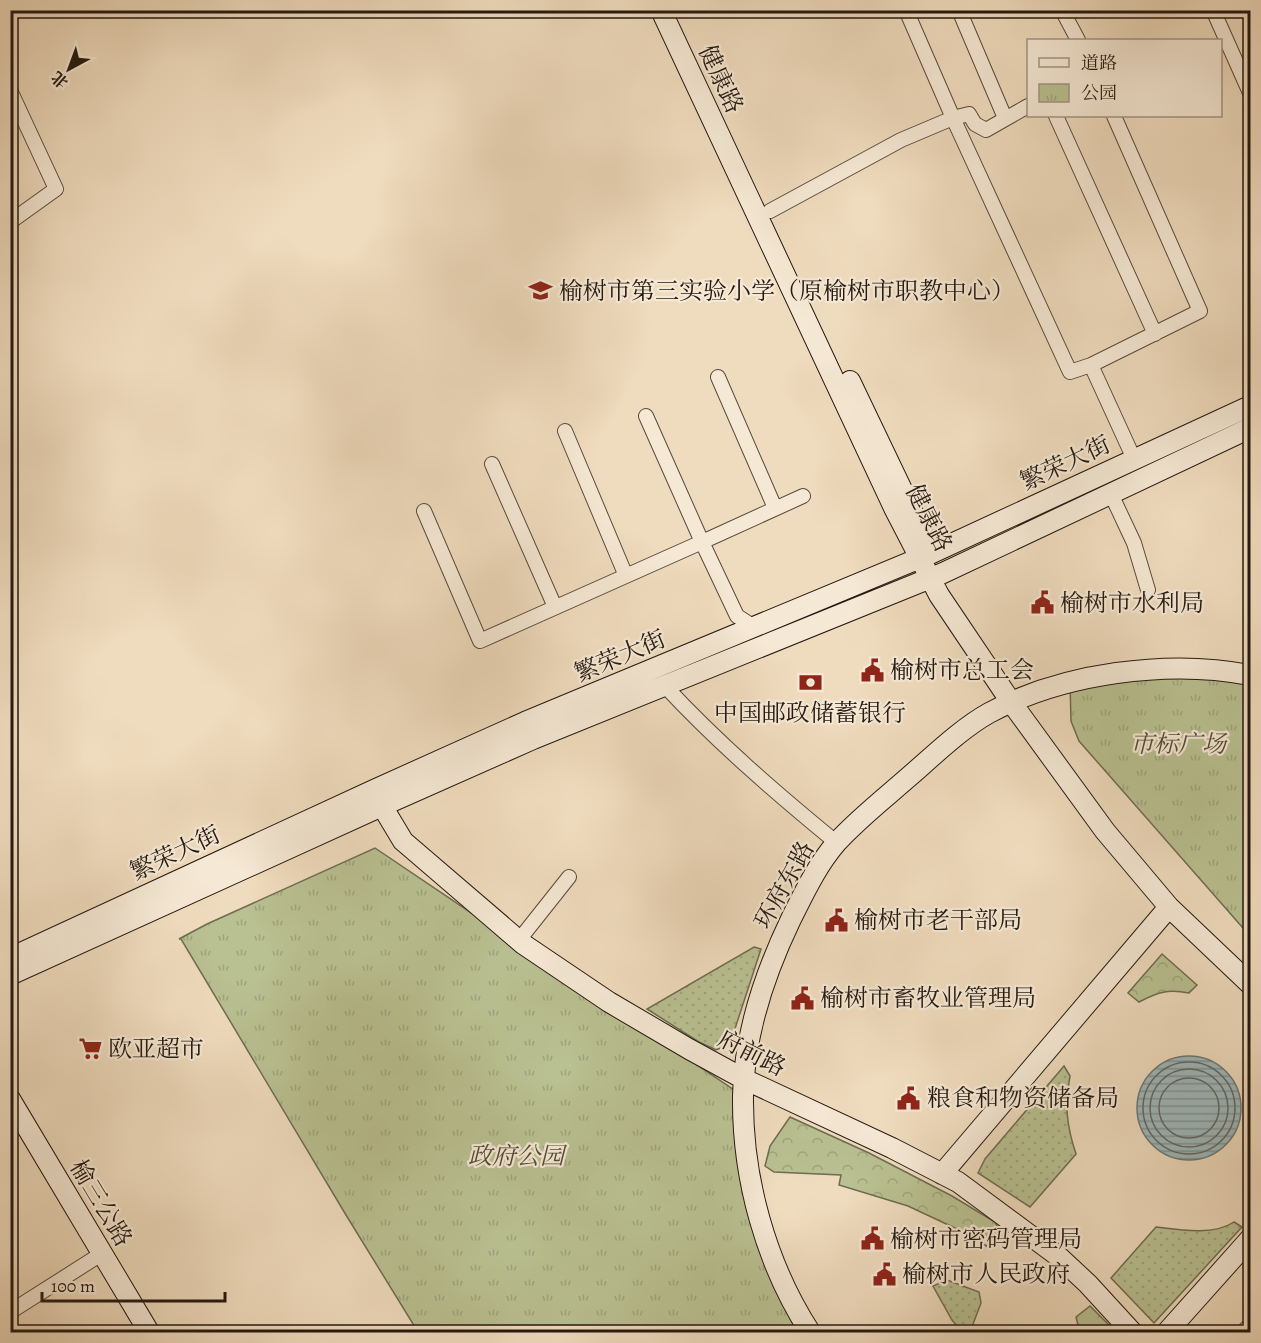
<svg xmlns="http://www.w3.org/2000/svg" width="1261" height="1343" font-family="Alegreya,'Noto Serif SC',serif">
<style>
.grass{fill:url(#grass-dots);stroke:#6e6c51;stroke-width:1.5}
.forest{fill:url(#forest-crowns);stroke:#6e6c51;stroke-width:1.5}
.park{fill:url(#park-tufts);stroke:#6e6c51;stroke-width:1.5}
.water{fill:url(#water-rules);stroke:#6d7877;stroke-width:1.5}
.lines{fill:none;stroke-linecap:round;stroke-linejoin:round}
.shore{stroke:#616866;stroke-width:1.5}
.street-casing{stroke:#574a3c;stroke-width:16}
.secondary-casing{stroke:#241911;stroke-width:22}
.street{stroke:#f5e8d4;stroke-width:14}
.secondary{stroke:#f5e8d4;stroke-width:20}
.labels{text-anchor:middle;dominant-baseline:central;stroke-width:4.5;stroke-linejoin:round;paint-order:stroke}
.street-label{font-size:24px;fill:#241911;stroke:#f5e8d4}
.poi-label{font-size:24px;fill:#241911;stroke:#f5e8d4;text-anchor:start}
.park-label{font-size:24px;font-style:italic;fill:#514b37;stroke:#f5e8d4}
</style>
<defs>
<pattern id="grass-dots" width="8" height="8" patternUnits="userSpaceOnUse" patternTransform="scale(1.5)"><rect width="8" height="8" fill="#b9c091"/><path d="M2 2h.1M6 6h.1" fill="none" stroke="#9fa47c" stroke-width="1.8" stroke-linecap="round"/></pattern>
<pattern id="forest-crowns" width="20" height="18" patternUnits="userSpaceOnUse" patternTransform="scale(1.5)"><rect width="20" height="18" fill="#b9c091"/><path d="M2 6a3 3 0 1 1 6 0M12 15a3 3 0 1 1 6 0" fill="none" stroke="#9fa47c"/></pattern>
<pattern id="park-tufts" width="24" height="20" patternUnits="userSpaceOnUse" patternTransform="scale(1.5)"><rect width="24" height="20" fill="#b9c091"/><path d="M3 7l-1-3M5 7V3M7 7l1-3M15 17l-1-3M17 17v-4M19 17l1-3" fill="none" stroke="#9fa47c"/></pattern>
<pattern id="water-rules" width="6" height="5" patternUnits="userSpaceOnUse" patternTransform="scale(1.5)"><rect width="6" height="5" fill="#9eb8bb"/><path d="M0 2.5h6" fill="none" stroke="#819597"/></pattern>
</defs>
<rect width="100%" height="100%" fill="#efdbbd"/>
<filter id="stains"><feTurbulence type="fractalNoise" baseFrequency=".00333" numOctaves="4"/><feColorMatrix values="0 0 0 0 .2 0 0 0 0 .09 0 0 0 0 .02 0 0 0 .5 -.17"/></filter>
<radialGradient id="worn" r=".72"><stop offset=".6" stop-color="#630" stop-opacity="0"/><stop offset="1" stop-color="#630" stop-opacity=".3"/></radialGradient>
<path class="grass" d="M754 947 761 949 730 1044 716 1050 699 1042 647 1009Z
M1064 1066 1070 1076C1064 1105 1067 1127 1076 1154L1030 1207 978 1173 985 1159Z
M1234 1222 1242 1227 1154 1323 1111 1278 1156 1227C1180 1230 1213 1236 1234 1222Z
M947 1280 979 1292 981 1303 970 1332H962L952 1320 933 1286Z"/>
<path class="forest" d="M1162 954 1197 985 1189 993C1168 989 1158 992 1139 1002L1128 993Z
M790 1117 869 1153 952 1196 995 1222 1004 1239 997 1245 988 1247 957 1229 908 1206 839 1185 841 1175 774 1172 765 1166 770 1146Z
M1090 1306 1116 1332H1085L1078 1325 1076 1317Z"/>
<path class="park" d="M1113 675 1250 676V936L1079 741 1071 721 1070 683Z
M375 848 743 1096 762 1225 810 1332H418L346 1215 181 939H179L207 924Z"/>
<path class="water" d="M1137 1108a52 52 0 1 1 104 0a52 52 0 1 1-104 0Z"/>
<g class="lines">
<path class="shore" d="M1143 1108a46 46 0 1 1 92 0a46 46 0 1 1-92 0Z
M1150 1108a39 39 0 1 1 78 0a39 39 0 1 1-78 0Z
M1159 1108a30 30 0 1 1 60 0a30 30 0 1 1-60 0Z"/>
<defs>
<path id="street" d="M959 10 1005 118
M1062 10 1078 40
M1213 10 1250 93
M10 90 56 189 10 222
M1028 106 986 130 975 124 969 114 953 118 1070 372 1091 365
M1056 116 1155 334
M1114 116 1200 311 1091 365 1134 459
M770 211 901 140 953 118 906 10
M718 377 775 508
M646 416 702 542 803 496
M565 431 626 576
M492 464 555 607
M1111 494 1134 543 1148 590
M424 511 480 641 702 542 737 616 754 627
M665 686C718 743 776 793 837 843
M519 940 569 877
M10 1312 95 1258
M1243 1332 1250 1325"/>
<path id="secondary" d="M661 10 895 510 939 595 1011 702 1105 831 1169 907 1250 984
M850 381 927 542
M378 794 382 806 403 841 523 944 609 1002 689 1049 744 1079 892 1148 958 1182 1058 1256 1088 1284 1132 1332
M10 958 376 789 525 722 932 553 1250 406
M10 975 382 806 533 739 943 573 1250 428
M10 1099 149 1332
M942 1174 1169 907
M810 1332C766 1264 742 1178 743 1096 744 1036 765 973 791 919 804 893 817 865 837 842 859 818 886 797 911 775 934 755 962 728 989 713 1063 673 1168 659 1250 675
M1167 1332 1250 1239"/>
</defs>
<use href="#street" class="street-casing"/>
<use href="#secondary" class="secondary-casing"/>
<use href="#street" class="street"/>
<use href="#secondary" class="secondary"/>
</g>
<defs>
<symbol id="school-bare" viewBox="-9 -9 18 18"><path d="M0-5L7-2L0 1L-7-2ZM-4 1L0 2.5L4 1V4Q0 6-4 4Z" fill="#8f2418" stroke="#f5e8d4" stroke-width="2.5" paint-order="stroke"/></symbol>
<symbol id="civic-bare" viewBox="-9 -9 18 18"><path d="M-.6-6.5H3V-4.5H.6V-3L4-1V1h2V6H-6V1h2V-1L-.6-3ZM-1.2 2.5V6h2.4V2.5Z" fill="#8f2418" stroke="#f5e8d4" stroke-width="2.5" paint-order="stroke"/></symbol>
<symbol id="bank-bare" viewBox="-9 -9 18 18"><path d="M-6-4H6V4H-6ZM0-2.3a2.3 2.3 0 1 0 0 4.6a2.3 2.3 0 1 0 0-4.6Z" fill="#8f2418" stroke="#f5e8d4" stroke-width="2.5" paint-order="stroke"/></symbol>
<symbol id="supermarket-bare" viewBox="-9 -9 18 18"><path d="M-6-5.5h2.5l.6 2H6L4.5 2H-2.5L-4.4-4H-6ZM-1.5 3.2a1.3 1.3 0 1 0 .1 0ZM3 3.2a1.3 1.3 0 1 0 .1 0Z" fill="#8f2418" stroke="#f5e8d4" stroke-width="2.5" paint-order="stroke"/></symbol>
</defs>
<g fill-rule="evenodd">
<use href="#school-bare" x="524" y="274" width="33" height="33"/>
<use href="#civic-bare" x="1026" y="586" width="33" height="33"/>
<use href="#civic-bare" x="856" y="654" width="33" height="33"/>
<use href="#bank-bare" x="794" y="666" width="33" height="33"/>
<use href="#civic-bare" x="820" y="904" width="33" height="33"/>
<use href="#civic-bare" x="786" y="982" width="33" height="33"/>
<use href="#supermarket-bare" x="74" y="1032" width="33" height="33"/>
<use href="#civic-bare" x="892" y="1082" width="33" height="33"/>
<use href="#civic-bare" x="856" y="1222" width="33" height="33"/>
<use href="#civic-bare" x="868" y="1258" width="33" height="33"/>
</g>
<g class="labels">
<g class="street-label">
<text transform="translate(721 79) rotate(65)">健康路</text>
<text transform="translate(1065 463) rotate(-25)">繁荣大街</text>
<text transform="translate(929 518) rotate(63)">健康路</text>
<text transform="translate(620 656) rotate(-23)">繁荣大街</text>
<text transform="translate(175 853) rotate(-25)">繁荣大街</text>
<text transform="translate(784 885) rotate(-61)">环府东路</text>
<text transform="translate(752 1053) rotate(27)">府前路</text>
<text transform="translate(101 1203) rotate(59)">榆三公路</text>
</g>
<g class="poi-label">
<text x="559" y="291">榆树市第三实验小学（原榆树市职教中心）</text>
<text x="1060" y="603">榆树市水利局</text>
<text x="890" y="670">榆树市总工会</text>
<text x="810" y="713" text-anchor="middle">中国邮政储蓄银行</text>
<text x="854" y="920">榆树市老干部局</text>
<text x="820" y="998">榆树市畜牧业管理局</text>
<text x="108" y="1049">欧亚超市</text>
<text x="927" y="1098">粮食和物资储备局</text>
<text x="890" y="1239">榆树市密码管理局</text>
<text x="902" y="1274">榆树市人民政府</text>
</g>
<g class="park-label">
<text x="1178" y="744">市标广场</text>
<text x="516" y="1156">政府公园</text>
</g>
</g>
<rect width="1261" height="1343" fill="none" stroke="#efdbbd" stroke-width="36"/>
<rect x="12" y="12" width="1237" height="1319" fill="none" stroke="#241911" stroke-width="3"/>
<rect x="18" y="18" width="1225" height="1307" fill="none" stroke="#241911" stroke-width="1.5"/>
<rect x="1027" y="39" width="195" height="78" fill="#f5e8d4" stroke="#a19586" stroke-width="1.5"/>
<rect x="1039" y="58" width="30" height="9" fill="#f5e8d4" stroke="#a19586" stroke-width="1.5"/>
<text x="1081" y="69" font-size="18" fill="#241911">道路</text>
<rect x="1039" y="84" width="30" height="18" fill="url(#park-tufts)" stroke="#a19586" stroke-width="1.5"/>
<text x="1081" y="99" font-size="18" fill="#241911">公园</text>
<g transform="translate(69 69) rotate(221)" stroke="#f5e8d4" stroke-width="4.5" paint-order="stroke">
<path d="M0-4.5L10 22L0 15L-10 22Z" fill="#241911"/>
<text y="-9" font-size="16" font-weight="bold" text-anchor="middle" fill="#241911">北</text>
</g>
<path d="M42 1292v9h183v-9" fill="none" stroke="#241911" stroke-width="3"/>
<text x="51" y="1292" font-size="18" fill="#241911" stroke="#f5e8d4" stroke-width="4.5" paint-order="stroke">100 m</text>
<rect width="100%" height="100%" filter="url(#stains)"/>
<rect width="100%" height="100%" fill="url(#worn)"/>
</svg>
